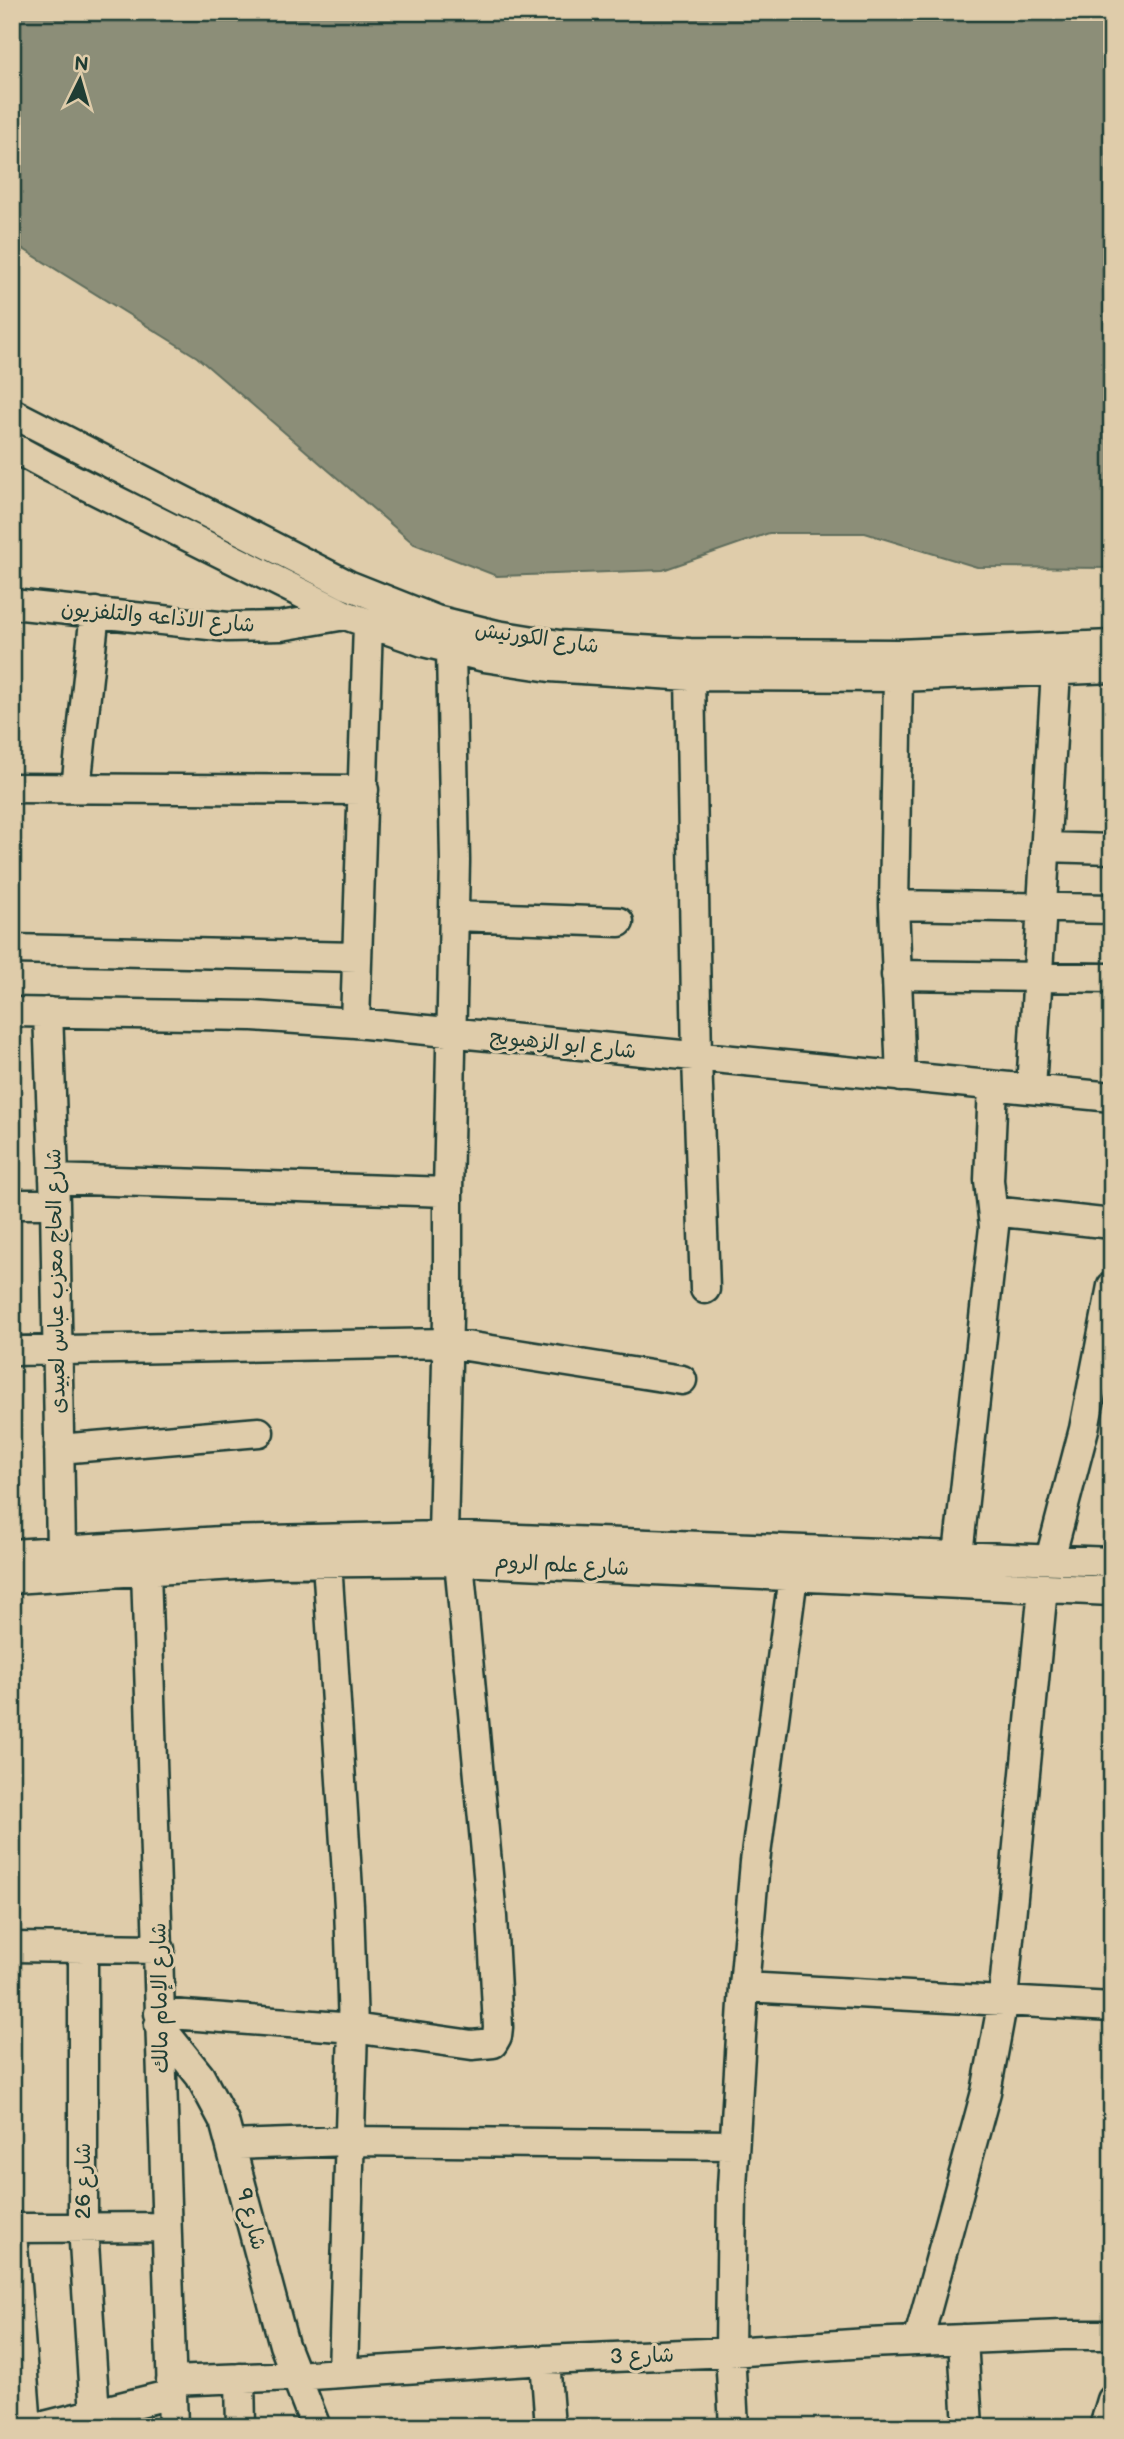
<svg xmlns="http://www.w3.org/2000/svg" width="1124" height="2439" font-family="'Balsamiq Sans','Playpen Sans Arabic',sans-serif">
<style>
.water{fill:#8c8e78;stroke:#606e5d;stroke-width:2}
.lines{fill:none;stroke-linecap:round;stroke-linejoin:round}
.minor-casing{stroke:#1f3d34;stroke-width:33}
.minor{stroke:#dfccaa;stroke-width:28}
.labels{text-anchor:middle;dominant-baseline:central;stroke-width:6;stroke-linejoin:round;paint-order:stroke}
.street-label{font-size:21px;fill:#1f3d34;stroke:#dfccaa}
</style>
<rect width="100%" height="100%" fill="#dfccaa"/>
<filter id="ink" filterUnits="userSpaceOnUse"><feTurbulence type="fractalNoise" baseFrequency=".0143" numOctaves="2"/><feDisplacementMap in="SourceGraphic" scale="14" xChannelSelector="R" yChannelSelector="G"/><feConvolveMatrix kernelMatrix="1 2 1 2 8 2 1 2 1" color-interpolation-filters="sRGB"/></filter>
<g filter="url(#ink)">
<path class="water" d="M12 12H1112V568L977 567 865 533H769L663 570 497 576 414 544 197 357 12 242Z"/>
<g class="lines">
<defs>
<path id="minor" d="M12 413 348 585 436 620 497 635 559 645 690 653 898 654 1112 645
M12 447 47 466 345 615 423 642 484 657 550 667 690 676 898 677 1112 668
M12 604 228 627 281 626 345 615
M690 676 697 1058 705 1289
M898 677 894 905 901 1077
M12 788 364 790
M76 788 95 612
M1045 847 1112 849
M894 905 1112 909
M454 916 619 922
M12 949 357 957
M896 975 1112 978
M12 1012 253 1016 355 1023 1112 1097
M48 1012 55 1204 61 1550
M355 1023 368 624
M1031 1089 1056 671
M54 1179 448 1192
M12 1204H55
M993 1211 1112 1224
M12 1351 447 1343 682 1380
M59 1449 259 1432
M443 1536 448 1318V1192L455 861 451 649
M12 1554 221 1541 443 1536 1112 1562
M958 1555 994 1227 989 1180 993 1086
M1050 1559 1084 1429 1112 1286
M327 1562 349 1906 353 2028 343 2373
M146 1570 173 2427
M12 1579 268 1563 459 1561 1112 1591
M12 1947 160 1949
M83 1948V2227L95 2414
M744 1987 1112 2007
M159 2013 353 2028 472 2045 493 2043 497 2036 498 2027 492 1917 459 1561
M159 2025 200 2076 224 2121 284 2345 316 2427
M231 2145 349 2141 734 2145
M12 2228 166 2227
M12 2233 27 2427
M963 2339 968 2427
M918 2341 986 2092 1003 2000 1043 1588
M545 2360 550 2427
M240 2378 241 2427
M171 2381 295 2376 545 2360 730 2352 868 2343 1063 2335H1112
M40 2427 172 2394
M734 2427 730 2352 732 2187 744 1987 755 1862 793 1576
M1104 2427 1112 2400"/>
</defs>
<use href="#minor" class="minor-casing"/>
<use href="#minor" class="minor"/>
</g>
</g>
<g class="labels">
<g class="street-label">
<text transform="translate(158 617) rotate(5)">شارع الاذاعه والتلفزيون</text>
<text transform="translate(537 638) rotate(8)">شارع الكورنيش</text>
<text transform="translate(563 1044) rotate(6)">شارع ابو الزهيويج</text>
<text transform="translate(56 1281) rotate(-91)">شارع الحاج معزب عباس لعبيدى</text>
<text transform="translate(562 1565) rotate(3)">شارع علم الروم</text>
<text transform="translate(160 1998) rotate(-91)">شارع الإمام مالك</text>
<text transform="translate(83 2181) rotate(-90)">شارع 26</text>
<text transform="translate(251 2219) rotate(75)">شارع 9</text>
<text transform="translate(642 2356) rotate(-2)">شارع 3</text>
</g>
</g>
<rect width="1124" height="2439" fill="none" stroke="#dfccaa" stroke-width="42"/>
<rect x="21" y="21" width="1082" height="2397" fill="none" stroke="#1f3d34" stroke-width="2.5" filter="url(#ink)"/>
<g transform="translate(80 80) rotate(5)" stroke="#dfccaa" stroke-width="5" paint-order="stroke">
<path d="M0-5L12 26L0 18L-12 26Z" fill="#1f3d34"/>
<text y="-10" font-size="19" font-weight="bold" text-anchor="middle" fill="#1f3d34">N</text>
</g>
</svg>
